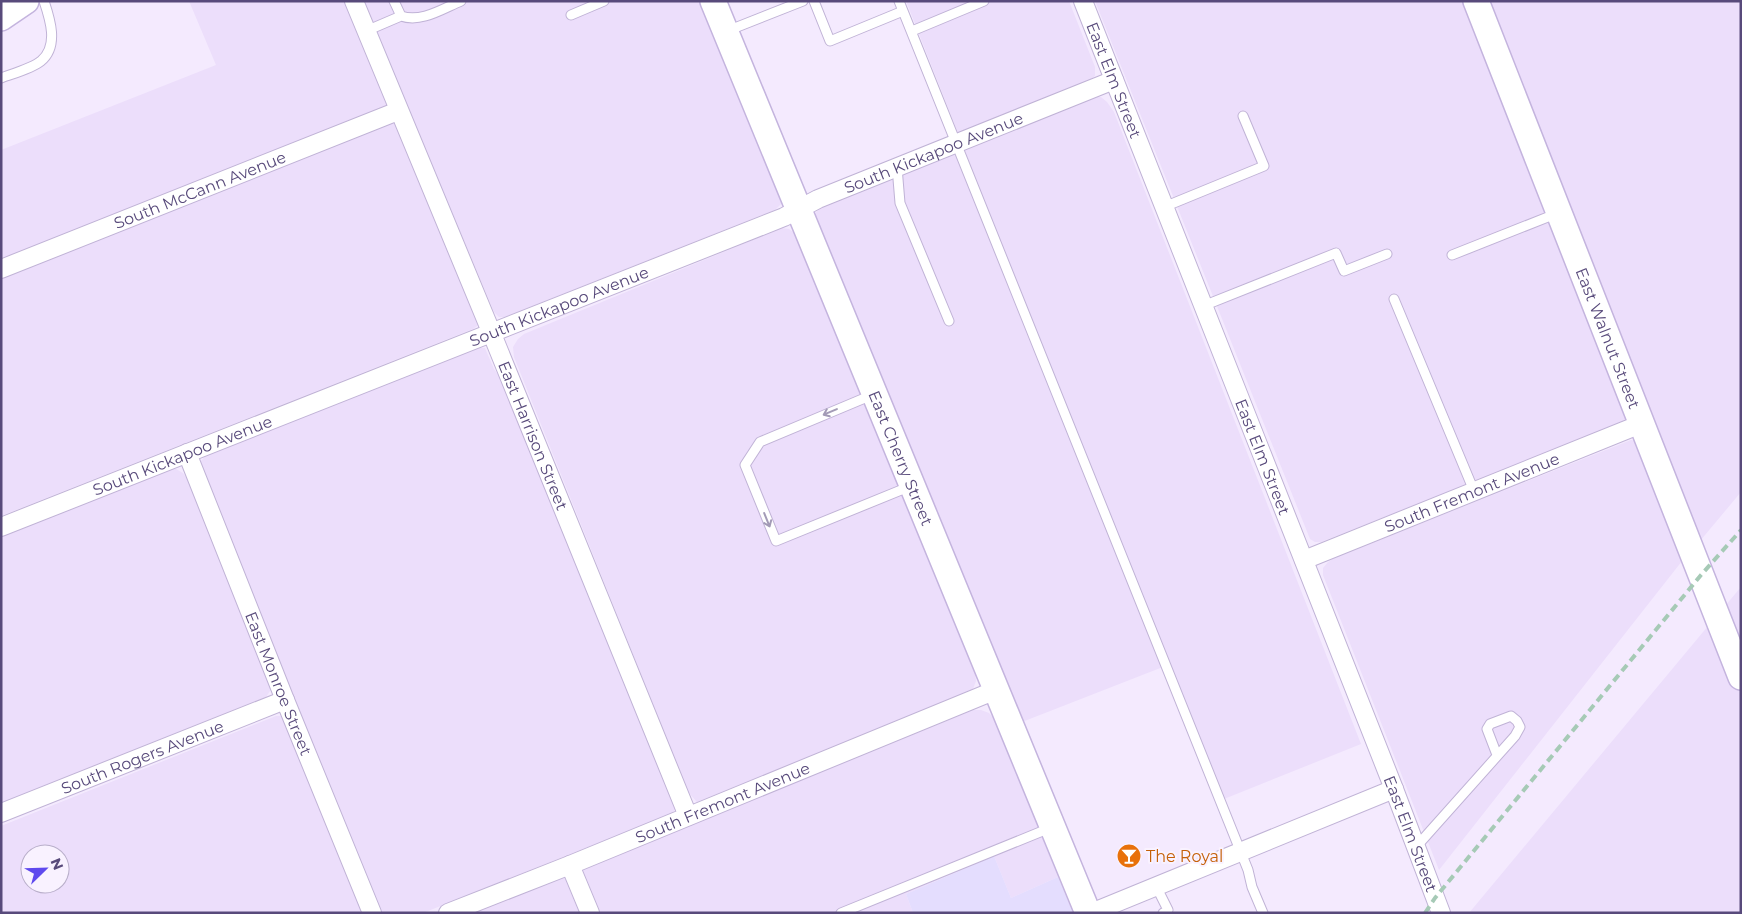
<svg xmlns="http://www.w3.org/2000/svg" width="1742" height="914" font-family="Montserrat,sans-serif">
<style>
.residential{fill:#ecdefb;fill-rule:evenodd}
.commercial{fill:#e4ddfe}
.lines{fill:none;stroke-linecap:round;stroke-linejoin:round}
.lane-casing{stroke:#c0b3d6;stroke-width:11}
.street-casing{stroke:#c0b3d6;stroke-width:20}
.secondary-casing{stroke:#c4b4de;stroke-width:28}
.lane{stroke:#fff;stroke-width:9}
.street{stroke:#fff;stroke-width:18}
.secondary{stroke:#fff;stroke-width:25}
.rail{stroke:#a6cab6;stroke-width:4;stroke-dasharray:8 5;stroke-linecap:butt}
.oneway{stroke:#a39bb6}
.labels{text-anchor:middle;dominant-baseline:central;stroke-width:4;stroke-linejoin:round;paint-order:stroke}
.street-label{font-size:16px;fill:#584a7b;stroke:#f9f2ff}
.food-label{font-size:16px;fill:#c56008;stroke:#f9f2ff;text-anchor:start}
</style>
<rect width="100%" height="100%" fill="#f4eafe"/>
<path class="residential" d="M189 1H346L388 102 387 106 1 261V150L216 65Z
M363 1H699L782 199 781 204 775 210 505 317H499L494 312Z
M906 1H1069L1095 67V76L1084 84 958 133Z
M1095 1H1468L1628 421 1321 542H1315L1310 539Z
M1488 1H1741V492L1700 541Z
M1095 97H1101L1107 102 1114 112 1361 744 1224 799 1168 665 1022 722 815 219 816 212 822 207Z
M389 123H395L480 324 473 329 1 516V278Z
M782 228 789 229 796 234 975 672 976 681 973 689 966 695 697 802 688 792 514 357 513 347 518 339 524 334Z
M477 348H485L494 369 502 380 675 804V810L671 814 423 913H381L202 468 201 461 206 455 213 451Z
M1631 440 1637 441 1686 556 1439 870 1323 575V568L1328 562 1334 558Z
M169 469H176L183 473 188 480 271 685 270 691 266 697 1 803V536Z
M1741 587V645L1725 606Z
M1713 620 1741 691V913H1469Z
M973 710H981L989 713 996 721 1058 877 1011 898 994 856 906 894 913 913H473Z
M276 716H281L287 722 365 913H1V826ZM30 854H60V884H30Z"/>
<path class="commercial" d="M994 856 1011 898 1058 877 1073 913H913L906 894Z"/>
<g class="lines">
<defs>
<path id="lane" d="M394 1 401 16
M814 1 830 41 903 11
M899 1 1248 870 1252 887 1263 913
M571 15 604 1
M366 31 401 16C421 23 442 9 461 1
M727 31 803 1
M912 31 984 1
M1 78C12 74 33 68 41 61 59 46 50 19 44 1
M897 167 900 203 949 321
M1164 207 1264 166 1243 116
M1452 255 1558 213
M1394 299 1474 491
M1203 306 1336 253 1344 271 1387 254
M872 395 760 442 745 465 776 541 911 486
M1416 847 1515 736 1520 727 1517 721 1511 716 1490 724 1487 729 1497 755
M1156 886 1168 910 1163 913
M841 913 1050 828"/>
<g id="street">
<path id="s1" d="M354 1 492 334 688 816"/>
<path id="s2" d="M1083 1 1394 789 1441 913"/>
<path id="s3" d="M1 269 398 111"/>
<path id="s4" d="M187 453 285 700 372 913"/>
<path id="s5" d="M1 527 784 217 818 199 1114 80"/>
<path id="s6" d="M1304 560 1641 424"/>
<path id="s7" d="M1 813 285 700"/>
<path d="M570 865 590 913"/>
<path id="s8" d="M448 913 570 865 996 690"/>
<path d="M1091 913 1394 789"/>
</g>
<g id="secondary">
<path id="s9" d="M713 1 1088 913"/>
<path id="s10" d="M1476 1 1741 677"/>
<path d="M1 18 26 1"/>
</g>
</defs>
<use href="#lane" class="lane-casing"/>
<use href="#street" class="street-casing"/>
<use href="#secondary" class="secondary-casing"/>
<use href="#lane" class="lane"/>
<use href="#street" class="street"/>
<use href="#secondary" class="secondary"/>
<path class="rail" d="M1425 913 1435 898 1701 575 1741 530"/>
</g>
<defs><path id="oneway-shaft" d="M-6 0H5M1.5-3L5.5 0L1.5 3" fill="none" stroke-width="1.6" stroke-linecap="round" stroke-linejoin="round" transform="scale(1.25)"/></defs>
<g class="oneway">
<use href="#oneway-shaft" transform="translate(830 412) rotate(157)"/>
<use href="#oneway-shaft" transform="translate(767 520) rotate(68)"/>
</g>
<defs>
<symbol id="bar-disc" viewBox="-11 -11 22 22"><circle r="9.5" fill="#e8710a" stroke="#f9f2ff"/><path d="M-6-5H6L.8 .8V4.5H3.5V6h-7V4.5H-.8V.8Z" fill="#fff"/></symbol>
</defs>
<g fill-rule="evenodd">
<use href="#bar-disc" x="1115" y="842" width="28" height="28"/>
</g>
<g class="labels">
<g class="street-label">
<text stroke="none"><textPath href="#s2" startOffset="85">East Elm Street</textPath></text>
<text stroke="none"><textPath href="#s5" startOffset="1005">South Kickapoo Avenue</textPath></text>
<text stroke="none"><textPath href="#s3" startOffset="214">South McCann Avenue</textPath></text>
<text stroke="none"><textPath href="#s5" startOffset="600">South Kickapoo Avenue</textPath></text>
<text stroke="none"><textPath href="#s10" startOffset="362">East Walnut Street</textPath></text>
<text stroke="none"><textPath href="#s1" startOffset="470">East Harrison Street</textPath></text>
<text stroke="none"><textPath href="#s5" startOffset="195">South Kickapoo Avenue</textPath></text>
<text stroke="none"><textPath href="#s9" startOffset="494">East Cherry Street</textPath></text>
<text stroke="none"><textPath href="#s2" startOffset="490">East Elm Street</textPath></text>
<text stroke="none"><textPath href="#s6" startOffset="181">South Fremont Avenue</textPath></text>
<text stroke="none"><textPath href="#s4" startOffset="248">East Monroe Street</textPath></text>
<text stroke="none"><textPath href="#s7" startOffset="152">South Rogers Avenue</textPath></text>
<text stroke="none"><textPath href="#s8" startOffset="296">South Fremont Avenue</textPath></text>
<text stroke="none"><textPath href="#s2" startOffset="895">East Elm Street</textPath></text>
</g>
<g class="food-label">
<text x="1146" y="856">The Royal</text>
</g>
</g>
<rect width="1742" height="914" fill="none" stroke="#584a7b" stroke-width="5"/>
<g transform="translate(45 869) rotate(67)"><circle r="24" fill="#f9f2ff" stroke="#b9afca"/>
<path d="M0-4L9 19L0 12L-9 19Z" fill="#5f49ee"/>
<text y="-8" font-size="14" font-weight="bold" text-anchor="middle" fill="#584a7b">N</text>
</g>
</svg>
